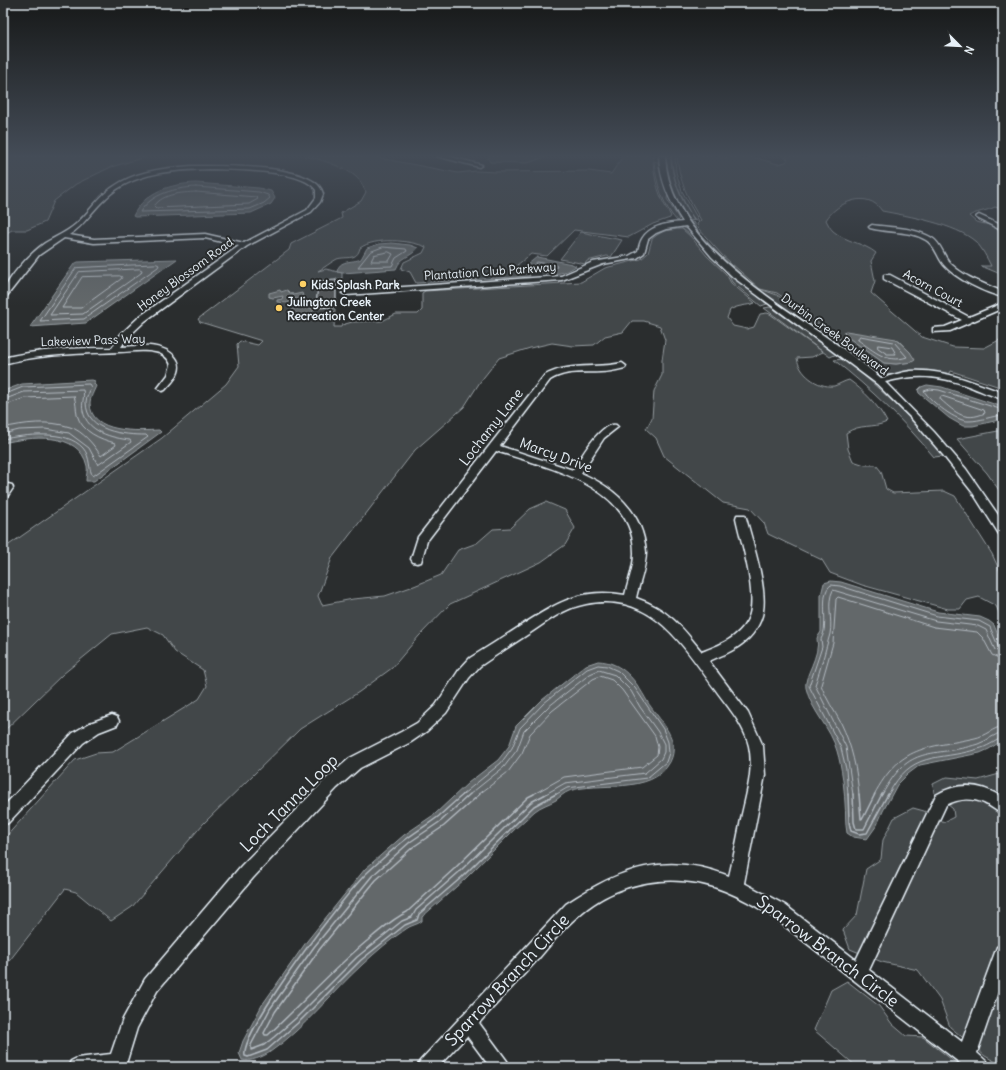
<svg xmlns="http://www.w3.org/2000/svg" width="1006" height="1070" font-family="Delius,sans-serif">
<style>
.green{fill:#424648;stroke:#959ca0;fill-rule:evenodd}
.water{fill:#63686b;stroke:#989fa3}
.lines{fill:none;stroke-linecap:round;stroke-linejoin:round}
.shore-far1{stroke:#b3bac0;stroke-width:1}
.shore{stroke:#b3bac0;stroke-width:1.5}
.stream{stroke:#989fa3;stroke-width:1.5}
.building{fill:#535759;stroke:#e8f1f8}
.minor-casing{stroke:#e8f1f8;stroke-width:3}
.minor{fill:#2a2d2e;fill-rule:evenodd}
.poi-dot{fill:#ffd166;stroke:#2a2d2e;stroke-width:1.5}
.labels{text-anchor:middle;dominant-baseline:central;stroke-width:4;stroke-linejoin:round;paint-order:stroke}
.far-street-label{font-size:12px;fill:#e8f1f8;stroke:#2a2d2e}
.far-poi-label{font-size:12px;font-weight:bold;fill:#e8f1f8;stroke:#2a2d2e;text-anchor:start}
.street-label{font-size:14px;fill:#e8f1f8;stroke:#2a2d2e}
.near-street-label{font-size:17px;fill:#e8f1f8;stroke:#2a2d2e}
</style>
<rect width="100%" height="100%" fill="#2a2d2e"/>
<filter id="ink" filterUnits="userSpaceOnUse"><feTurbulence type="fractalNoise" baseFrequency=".025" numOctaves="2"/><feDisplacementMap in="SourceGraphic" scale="8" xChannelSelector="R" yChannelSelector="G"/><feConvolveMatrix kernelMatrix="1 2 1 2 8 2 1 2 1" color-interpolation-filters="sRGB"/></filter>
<g filter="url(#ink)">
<path class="green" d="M3 156H149L111 167 76 184 54 201 45 222 27 230H12L3 235Z
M305 156H377L379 158 458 173 476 171 497 172 589 171 611 174 623 156H653C653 178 659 198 671 216L670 218 653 224 629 237 574 230 547 256 531 254 517 265 527 270 530 276 416 283 410 272 401 269 404 262 423 253 426 247C410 240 375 237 360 248 357 261 347 256 337 259 331 262 324 268 318 271L326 269 342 273V279H336L337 290H334V299L336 298V303H333V309H335L334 327H341L342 325 352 322 382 321 396 314H418L422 310V293L425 291 581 282 605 268 641 259 648 253 652 239 657 235 664 231 678 229H682L691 237 707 256 726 274 731 283 755 303C746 306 738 305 730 310L727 318 733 326 747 329 754 327 760 314 767 313 770 314 823 352 812 357 797 358C799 373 817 388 834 386 838 385 844 381 849 380 863 390 879 406 887 422 872 429 861 423 846 433L848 449 853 461 865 465H876L881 471 886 489 893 493 944 491 955 496 992 554 1003 578V622L996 606 979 597 967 600 960 609H948L862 585 830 573 822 560 768 534 764 523 750 508 723 503 664 456 656 438 646 429 652 418 654 391 662 375V360L665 340 660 326 644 321H632L623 332 605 336 594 345 573 346 552 343 530 348 499 358 480 382 464 407 415 450 332 558 318 596 322 605 353 599 385 596 414 586 441 575 458 550 477 543 493 529 510 528 530 509 546 502 565 510 575 528 565 545 541 562 450 604 419 636 392 668 359 692 300 729 203 824 132 907 111 921 76 892 65 889 3 969V840L75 760 96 753 113 752 199 699 207 686 203 670 175 652 163 635 147 627 112 634 63 674 3 732V549L162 438 226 384 239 366 237 344 240 341 258 345 262 341 200 322 198 319 289 250 291 244 342 218 341 213 361 201 366 192C364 189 362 184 360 181 350 168 320 159 305 156Z
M489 156H547L528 163 490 162 488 158Z
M665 156H675L676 172 682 191 699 221 687 220 673 195Z
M677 156 756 158 778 164 786 162 788 159 782 156H1003V210L995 207C987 211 975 212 969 216L976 222 990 225 1003 232V275L981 266H991C987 258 982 248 976 242 956 224 908 216 882 211 868 189 837 202 826 220 828 224 830 228 833 231 846 242 864 243 876 253L871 261 875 281 871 293 922 337 953 347 984 348 1003 338V388L951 371 949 375 907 372 889 375 879 368 872 361 777 293 760 289 722 255 698 228 697 224 701 220C688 199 679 181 677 156ZM846 336 899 341 910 352 912 362 896 364 884 363Z
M654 161 660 163 663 179 668 194 667 199 679 219 677 221C663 206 656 182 654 161Z
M688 221 695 223V226L700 234 721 256 757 288 777 295 864 357 887 376 875 374 761 293 718 257Z
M680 227C691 228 695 237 701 244 720 267 744 285 767 304L761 306 732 282 728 274 692 236Z
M581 232 622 240 611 257 607 256 587 261 585 264 560 259Z
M770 307 775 310 837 354 830 357 764 308Z
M843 359C880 387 913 420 943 456L934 457C904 421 871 389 834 360Z
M1003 430V496L987 473 957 439Z
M1003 773V1066L985 1056 950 1027 940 1000 918 970 882 962 850 949 843 930 857 915 866 869 881 859 883 840 894 818 913 808 924 811 944 822 954 817 953 809 934 793 933 784 947 777 978 780Z
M847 981 879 1006 892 1024 906 1036 923 1037 961 1067H857L814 1030 831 990Z"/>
<path class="water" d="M196 183 259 188 271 191 275 198 271 204 251 213 135 217 133 216C145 191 171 184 196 183Z
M392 243 410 245 418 248C410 258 401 256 396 269L343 273 337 272C339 259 352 263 361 259L367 248 379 244Z
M537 257 572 264 576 266C560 277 542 276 527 265Z
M177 259 86 323 30 327 74 264 78 262Z
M280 290 281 292 287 290 290 293H292L293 295 302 293 303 296 301 299H293C289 305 282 302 277 302V300L282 299 283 296 273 298 269 297V293Z
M298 305 315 309 305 318 289 313Z
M846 331 896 339 910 352 915 360 912 362 896 364 884 363 846 336 843 332Z
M92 380 95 381 94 384 96 386C94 391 90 398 90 403 90 434 139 431 159 430L161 432 94 481H86C86 476 88 470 87 466 79 430 29 437 3 443V391L22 384Z
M927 385 942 387 1003 407V419L973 426H963L949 418 919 393 918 390 921 387Z
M831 581 841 582 938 612 980 617 989 621 994 625 1003 648V740L989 749 980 753 920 765 908 774 897 785 883 811 877 825 867 839 853 837 847 833C845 823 846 813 845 803 844 786 842 768 837 751 831 728 811 711 806 688 803 677 821 656 817 638L821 632V595L824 583Z
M598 661C623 662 636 681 647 701 658 719 682 739 670 762 652 796 598 781 569 791 564 793 560 797 556 800 549 804 541 806 535 811 510 832 488 857 465 879 451 892 436 904 422 917V921C417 925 411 925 406 929 391 939 376 952 363 964 332 992 305 1028 270 1052 263 1057 250 1062 242 1060L239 1053 243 1041 262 1005 307 941 365 869 404 835 435 814 468 783 498 760 509 746 516 726 542 700 586 665Z"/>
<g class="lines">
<path class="shore-far1" d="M196 187 259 192 268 195 270 198 264 203 250 209 140 212C152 193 176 188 196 187Z
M196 192 256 197 258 199 249 204 156 208 154 206C164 193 181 193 196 192Z
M383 247 406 249 407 251 396 258 392 266 358 267 370 252Z
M389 252 393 254 389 261H371L374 255Z
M537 262 556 265 557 267C549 271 542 270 535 265Z
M157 264 159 265 158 267 84 319 40 321 76 268Z
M140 269 142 270 141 273 83 314 50 315 79 272Z
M120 276 122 277 121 279 81 308H62L82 277Z
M860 336 894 342 907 357C887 364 874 351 858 340Z
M878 345 892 347 896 354H887L878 348Z
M3 395 23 387 89 384 91 387C90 392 86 397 86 402 86 432 124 435 146 435L148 437 93 476C88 470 91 457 83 448 66 429 25 435 3 439
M942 396 984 410 985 413C965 422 956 413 941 400L940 398Z
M3 400 24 392 83 390C85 397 81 404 83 411 87 432 112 438 130 440L131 442 98 465 89 448 69 433 45 429 19 430 3 434
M3 406 25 398 74 396C76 402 76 409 77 415 82 432 100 439 115 443L116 445 101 456C94 445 83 431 70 427 49 420 24 423 3 428
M1003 410 939 390 930 389 924 391C931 402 957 422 969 421 980 421 992 416 1003 415
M462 795 501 763 512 748 520 728 544 703 587 669 598 665 607 666 618 671 635 688 663 729 668 742 669 753 666 762 647 778 567 788 555 795
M469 795 504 767 517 750 524 731 548 707 590 674 599 670 615 675 631 691 640 707 658 732 664 744V752L661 759 645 773 565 783 544 795
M478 795 508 772 522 753 530 734 552 711 593 679 600 676 612 680 622 690 655 736 658 747 657 755 642 767 564 777 532 795
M848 795 846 769 841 748 809 686 822 647 821 639C830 625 818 594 831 585L840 586 937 616 979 621 990 627 998 646 1003 648
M853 795 846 747 815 685C821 668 825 651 830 634 833 619 826 604 833 590L936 621 978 626 986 630 995 650 1003 653
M859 795C857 770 852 746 841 723 834 710 826 699 821 685L833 643 836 599 838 597 934 627 977 632 983 638 992 655 1003 660
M874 795C901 744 926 749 975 738 985 736 993 728 1003 726
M882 795C910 742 931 759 978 744 987 741 994 734 1003 732
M888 795C912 749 936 762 978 749 987 747 995 741 1003 737"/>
<path class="shore" d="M464 794C455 801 447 809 439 816 429 824 418 830 409 837 395 847 382 859 369 871 347 891 239 1032 245 1056L248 1057 267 1050 300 1021 361 960 405 925 417 920 419 914 462 877 534 806 556 794
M470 794 441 821 410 842 372 876 314 947 270 1009 251 1045V1050L264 1045 274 1037 296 1018 357 957 402 921 412 917 416 910 458 873 531 802 546 794
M480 794 444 826 413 847 376 880 319 950 275 1012 264 1033 265 1035H268C303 1003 335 966 372 937 383 928 394 918 407 912L454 869 528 797 534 794
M848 794 849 822 851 831 859 834 867 833 888 794
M853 794 854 822 856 829H864L882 794
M859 794 861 819 863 818 875 794"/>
<path class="stream" d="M671 156C672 180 682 200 694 220"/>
</g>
<path class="building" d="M336 280V303H333V307L316 308 318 281Z"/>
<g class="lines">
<defs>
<path id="minor" d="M436 156H448L482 165 479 167Z
M659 156H665C670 258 813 318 881 378 891 376 901 372 911 371 943 369 973 382 1003 393V399C991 396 979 390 968 386 937 375 916 374 885 382L934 432 966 469 1003 522V535L999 534 973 493 943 455 911 418 877 384 733 277 712 257 686 226 666 229 656 233 648 239 644 253 637 258 603 264 562 280 346 295 342 293 346 291 561 276 593 262 629 256 638 251C639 247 640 242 642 239 650 225 669 223 683 222 670 202 660 181 659 156Z
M192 166C218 166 317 163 323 194L320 202 311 212 247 246 145 321 127 338 121 347C139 346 162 342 175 357 179 362 180 366 178 372 176 379 170 384 165 390L162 391 158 388 168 375 171 365C169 358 162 353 155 352 143 349 130 352 118 352 79 354 41 354 3 364V358C39 349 75 348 112 348L121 334 139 317 239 246 205 238 94 243 64 238 39 255 6 297H3C3 281 32 252 45 243 55 237 67 232 76 224 94 208 98 195 121 182 142 170 168 168 192 166ZM210 169C233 170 303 169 316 190V198L307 210 244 243 205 234 94 239 69 235C85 225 92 210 106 198 133 172 174 170 210 169Z
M979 215 1003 226V231L977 218 976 217Z
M872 225C892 228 914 227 932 238 942 244 943 257 952 265 966 278 985 284 1003 292V297C985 293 956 279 944 265 937 257 936 246 926 240 909 230 888 233 870 228L869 227Z
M884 275H890L969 317 1003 303V308L950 331 933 332V328L945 327 962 320 884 279Z
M622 363 626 366 625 368C617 370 609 372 600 372 582 373 566 370 550 380L500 446 573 470C580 459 601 421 616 425L618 427 604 438 581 473C615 488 643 512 646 552 646 567 639 584 636 598 668 609 682 627 702 652 720 645 738 638 747 621 760 600 741 542 736 518L737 515H745L746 518C753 544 767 586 763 611 761 624 752 637 742 644 732 652 720 656 709 661L748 713 763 746 765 775 744 883 785 905 856 960 936 795C958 782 981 783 1003 798V814C996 811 991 806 984 803 971 797 957 799 946 805L869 970 962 1042 997 947 1003 945V977L977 1053 986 1061 989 1067H965L960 1063 773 917C758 907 742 898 725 891 675 871 618 880 578 916 563 928 551 944 539 958 519 980 499 1001 479 1023L507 1061 510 1067H490L467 1036 438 1067H417L420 1061 566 904C620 868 666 851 729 876 734 856 738 835 742 814 747 792 754 769 749 746 744 724 727 706 715 689 682 644 651 591 586 604 564 608 548 621 530 633 513 644 496 655 480 666L469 678 446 713 427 731 411 742 360 768 337 788 253 878 157 991 137 1028 125 1067H68L71 1061 77 1058 111 1054 123 1019 145 979 241 866 327 778 350 758 401 732 417 723 436 705 459 670 470 658C488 647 505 636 522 625 557 603 581 587 625 595 628 582 634 567 634 554 635 486 547 467 496 451L427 541 421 562 417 563 413 562 411 559 418 537 544 376C567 362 596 369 622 363Z
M8 484 12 485 13 488 7 497 3 498V487Z
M112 715 117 717 119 721 117 725 99 732 83 743 8 823 3 825V807L73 733 90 723Z"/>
</defs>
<use href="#minor" class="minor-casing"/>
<use href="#minor" class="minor"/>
</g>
</g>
<linearGradient id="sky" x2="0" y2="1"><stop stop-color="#171919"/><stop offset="0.51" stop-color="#444c57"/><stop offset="1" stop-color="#444c57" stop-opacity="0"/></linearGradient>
<rect width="1006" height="306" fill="url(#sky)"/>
<g class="poi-dot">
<circle cx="303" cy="284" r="4"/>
<circle cx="279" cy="308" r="4"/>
</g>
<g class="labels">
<g class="far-street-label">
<text transform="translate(490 271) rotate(-4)">Plantation Club Parkway</text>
<text transform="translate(185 274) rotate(-36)">Honey Blossom Road</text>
<text transform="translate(933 288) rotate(28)">Acorn Court</text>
<text transform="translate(835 334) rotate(36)">Durbin Creek Boulevard</text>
<text transform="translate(93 340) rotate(-2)">Lakeview Pass Way</text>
</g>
<g class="far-poi-label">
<text x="311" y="284">Kids Splash Park</text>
<text x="287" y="301">Julington Creek<tspan x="287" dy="14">Recreation Center</tspan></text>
</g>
<g class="street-label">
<text transform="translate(491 427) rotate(-52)">Lochamy Lane</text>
<text transform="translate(556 455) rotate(20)">Marcy Drive</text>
</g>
<g class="near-street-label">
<text transform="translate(289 803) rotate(-45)">Loch Tanna Loop</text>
<text transform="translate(828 951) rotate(37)">Sparrow Branch Circle</text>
<text transform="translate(507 980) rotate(-47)">Sparrow Branch Circle</text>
</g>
</g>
<rect width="1006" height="1070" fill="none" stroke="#2a2d2e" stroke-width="16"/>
<rect x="8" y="8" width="990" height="1054" fill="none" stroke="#e8f1f8" stroke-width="1.5" filter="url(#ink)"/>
<g transform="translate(960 46) rotate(114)" stroke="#2a2d2e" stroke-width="3" paint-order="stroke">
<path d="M0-3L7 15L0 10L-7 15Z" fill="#e8f1f8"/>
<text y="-6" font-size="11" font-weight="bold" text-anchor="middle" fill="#e8f1f8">N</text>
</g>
</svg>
